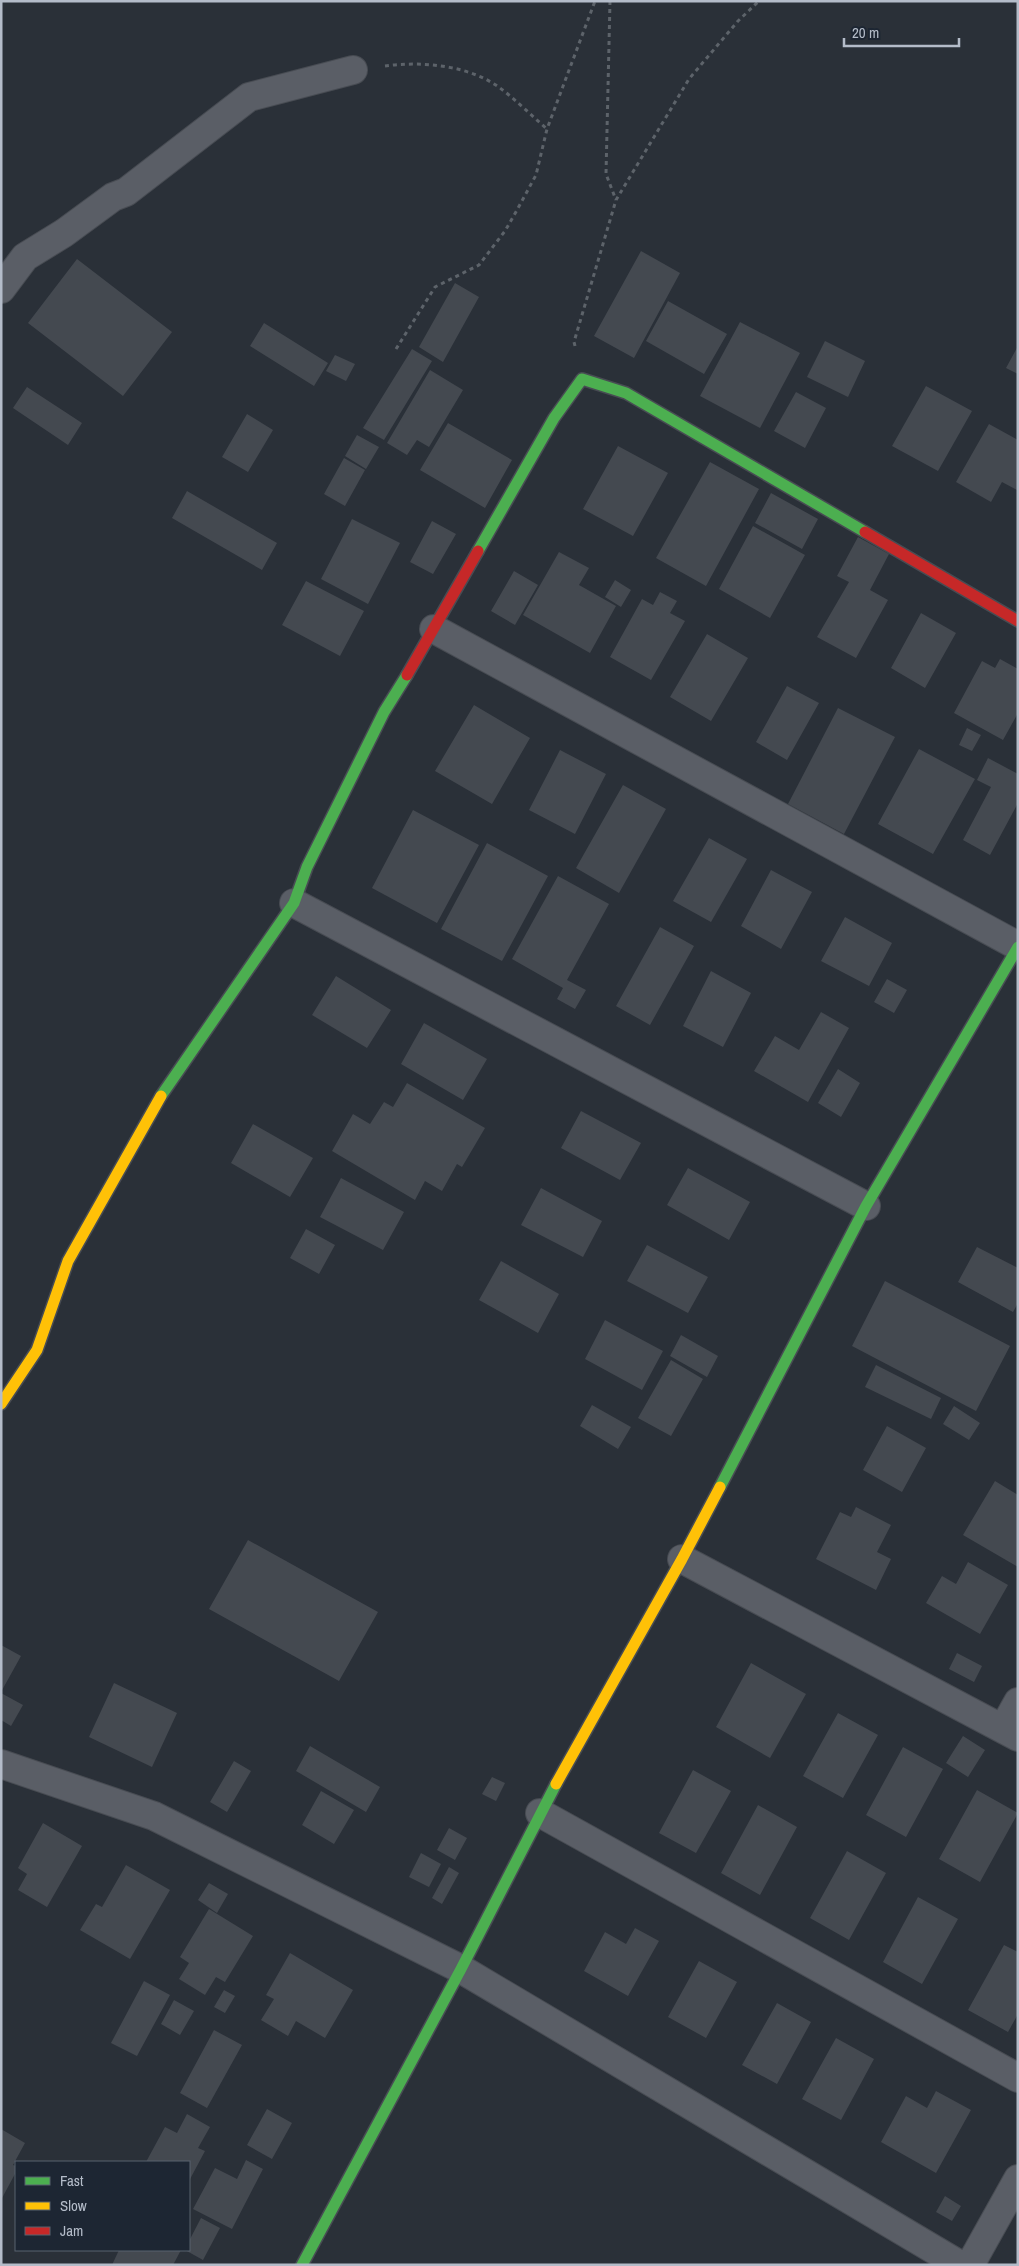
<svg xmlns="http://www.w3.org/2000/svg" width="1019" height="2266" font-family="'Archivo Narrow',sans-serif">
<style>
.building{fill:#444950}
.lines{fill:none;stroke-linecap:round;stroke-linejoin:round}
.street-casing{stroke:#484c53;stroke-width:30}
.fast-casing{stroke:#484c53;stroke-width:14}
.slow-casing{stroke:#484c53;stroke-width:14}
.jam-casing{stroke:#484c53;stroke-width:14}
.path{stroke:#5d636a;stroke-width:3;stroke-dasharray:4 4;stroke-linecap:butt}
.street{stroke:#5a5e66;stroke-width:28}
.fast{stroke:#4caf50;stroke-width:11}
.slow{stroke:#ffc107;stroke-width:11}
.jam{stroke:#c62828;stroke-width:11}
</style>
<rect width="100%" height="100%" fill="#2a3038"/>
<path class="building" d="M641 251 680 273 634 358 594 336Z
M77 259 172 332 123 396 28 323Z
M455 283 479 297 443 362 419 347Z
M668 301 727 334 704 374 646 341Z
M740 322 800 353 760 428 700 396Z
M264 323 328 363 314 386 250 346Z
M825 341 865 361 848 397 807 377Z
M1018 346V374L1006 368Z
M412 349 432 361 384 440 363 428Z
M335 355 355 364 346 381 326 371Z
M430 370 463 390 429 447 417 440 407 455 387 443Z
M926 386 972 411 938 471 892 446Z
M27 387 82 423 68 445 13 408Z
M796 392 826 408 805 448 774 431Z
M247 414 273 430 248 472 222 457Z
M448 423 512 460 485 508 420 470Z
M989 424 1018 440V488L1017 490 1002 482 991 502 956 482Z
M357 435 379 447 366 469 345 456Z
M618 446 668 473 633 536 583 509Z
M344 458 365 470 345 506 324 494Z
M710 462 759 489 706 586 656 558Z
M187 491 277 543 262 570 172 518Z
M771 493 818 519 802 549 755 523Z
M352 519 400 543 368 604 321 579Z
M432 521 456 534 433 574 410 562Z
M753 526 805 555 770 618 719 589Z
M858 537 889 554 870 590 888 600 856 658 817 637 849 582 837 576Z
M559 552 589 568 579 585 616 606 590 653 523 615Z
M514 571 538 585 515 625 491 611Z
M615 580 631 590 621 607 605 597Z
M306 581 364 611 340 656 282 625Z
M660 592 677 601 670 613 685 621 651 680 610 657 642 599 653 605Z
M921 613 956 633 925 688 891 668Z
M707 634 748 658 711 721 670 697Z
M1000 659 1018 669V713L1003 740 954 713 982 661 995 668Z
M787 686 819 703 787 760 756 742Z
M474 705 530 738 492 804 435 771Z
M838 708 895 737 844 834 788 804Z
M967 728 981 735 972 751 959 745Z
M919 749 975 779 933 854 878 824Z
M560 750 606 774 575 834 529 810Z
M988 758 1018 774V803L990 855 963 840 991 787 977 780Z
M623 785 666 809 619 893 576 868Z
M413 810 479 845 437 923 372 888Z
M709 838 747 859 711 922 673 901Z
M487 843 548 876 502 961 441 929Z
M771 870 812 892 781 949 741 926Z
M558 876 609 904 567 980 586 990 575 1009 557 999 563 988 512 959Z
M845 917 892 943 869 986 821 961Z
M660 927 694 946 650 1025 616 1006Z
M711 971 751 993 723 1047 683 1026Z
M336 976 391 1010 367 1048 312 1015Z
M887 979 907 990 894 1013 874 1002Z
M821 1012 849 1028 808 1102 754 1071 775 1036 799 1050Z
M424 1023 487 1059 463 1100 401 1064Z
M838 1069 860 1083 841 1117 818 1103Z
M407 1083 485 1128 462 1167 457 1164 442 1191 425 1181 415 1200 332 1151 353 1114 370 1124 384 1102 393 1107Z
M581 1111 641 1143 620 1180 561 1148Z
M253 1124 313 1158 290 1197 231 1163Z
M688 1168 750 1202 729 1240 667 1205Z
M341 1178 404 1212 383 1250 320 1217Z
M541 1188 602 1221 583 1257 521 1225Z
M306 1229 335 1245 319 1274 290 1258Z
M647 1245 708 1277 688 1313 627 1281Z
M977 1247 1018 1268V1303L1013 1312 958 1282Z
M501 1261 559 1294 538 1333 479 1300Z
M885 1281 1010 1346 976 1411 852 1346Z
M605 1320 663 1351 642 1390 585 1359Z
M681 1335 718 1356 707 1377 670 1356Z
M671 1360 703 1379 671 1436 638 1418Z
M876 1365 941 1398 931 1419 865 1387Z
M592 1405 631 1427 618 1449 580 1426Z
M954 1406 980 1423 969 1440 943 1424Z
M887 1426 926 1448 902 1492 863 1470Z
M995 1481 1018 1495V1567L963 1535Z
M856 1507 891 1525 877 1552 891 1559 876 1590 816 1559 840 1512 851 1517Z
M248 1540 378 1612 339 1681 209 1609Z
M968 1562 1008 1585 980 1634 926 1603 942 1576 956 1584Z
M1 1645 21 1656 1 1692Z
M957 1653 982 1666 974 1682 949 1669Z
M751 1663 806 1694 770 1758 716 1727Z
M114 1683 177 1713 152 1767 89 1737Z
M1 1693 23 1705 11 1726 1 1720Z
M838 1713 878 1735 843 1798 803 1776Z
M963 1736 985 1750 968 1777 946 1763Z
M310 1746 380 1787 366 1812 296 1771Z
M903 1747 943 1769 906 1837 866 1815Z
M234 1761 251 1771 227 1812 210 1802Z
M693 1770 731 1791 696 1853 659 1833Z
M492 1777 505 1783 496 1801 482 1794Z
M977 1790 1018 1813 980 1882 939 1859Z
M321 1791 354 1810 334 1844 302 1825Z
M758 1805 797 1827 760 1895 721 1873Z
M43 1823 82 1846 47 1907 18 1890 27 1874 18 1868Z
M449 1828 467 1838 455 1860 437 1850Z
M847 1851 886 1873 849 1940 810 1918Z
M421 1853 441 1864 429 1887 409 1877Z
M126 1865 170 1890 130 1959 80 1930 96 1904 102 1907Z
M449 1867 459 1873 442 1904 432 1898Z
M209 1883 228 1894 217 1913 198 1900Z
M918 1897 958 1919 922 1984 883 1962Z
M209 1909 253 1936 225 1982 216 1977 205 1995 179 1979 189 1963 180 1957Z
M635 1928 659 1941 628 1996 584 1971 605 1932 626 1944Z
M1004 1945 1018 1952V2014L1008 2032 968 2010Z
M290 1953 353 1990 325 2038 296 2021 288 2036 261 2020 274 1999 266 1995Z
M699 1961 737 1982 706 2038 668 2017Z
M144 1981 170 1995 137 2056 111 2043Z
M224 1990 235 1996 225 2013 214 2007Z
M174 2000 194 2011 180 2035 161 2024Z
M777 2003 811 2022 777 2084 742 2065Z
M214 2030 242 2045 207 2108 180 2093Z
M836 2038 874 2059 841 2120 802 2099Z
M936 2091 971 2110 936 2173 881 2142 906 2096 927 2108Z
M267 2109 292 2123 272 2159 247 2145Z
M187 2114 210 2127 198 2148 205 2151 189 2181V2162H146L165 2127 177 2133Z
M1 2129 25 2143 13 2165 16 2166V2172L1 2200Z
M246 2160 263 2169 232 2229 193 2209 215 2168 237 2179Z
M945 2196 961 2206 952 2221 936 2212Z
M201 2218 220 2228 203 2260 185 2250H189V2241Z
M119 2250H181L173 2265H112Z"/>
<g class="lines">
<defs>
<path id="street" d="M1 289 25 257 64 233 113 197 126 192 249 97 353 70
M434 629 1018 946
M294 903 866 1206
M682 1559 1018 1737
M1003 1729 1018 1702
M1 1764 154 1816 461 1969 960 2265
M540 1813 1018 2078
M970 2265 1018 2179"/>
<path id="fast" d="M478 551 554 418 582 379 626 393 865 532
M161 1096 294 903 307 867 384 712 407 675
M720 1487 866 1206 1018 947
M302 2265 461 1969 556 1784"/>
<path id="slow" d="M1 1404 37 1350 68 1261 161 1096
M556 1784 682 1559 720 1487"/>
<path id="jam" d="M865 532 1018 621
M407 675 478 551"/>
</defs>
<use href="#street" class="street-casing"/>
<use href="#fast" class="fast-casing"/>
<use href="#slow" class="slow-casing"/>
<use href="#jam" class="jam-casing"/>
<path class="path" d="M610 1 606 174 616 200
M385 66C422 61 469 65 500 88 516 100 531 115 547 129
M575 346 574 342 616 200 689 79 738 21 759 1
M396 349 435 287 479 265 505 231 517 210 536 175 547 129 595 1"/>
<use href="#street" class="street"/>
<use href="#fast" class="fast"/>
<use href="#slow" class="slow"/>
<use href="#jam" class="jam"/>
</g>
<rect width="1019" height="2266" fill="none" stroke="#b4bcc9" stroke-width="5"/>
<rect x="15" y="2161" width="175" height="90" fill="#1d2633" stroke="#59626f"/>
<rect x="25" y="2177" width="25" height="8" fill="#4caf50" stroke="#59626f"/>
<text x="60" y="2186" font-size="15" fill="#b4bcc9">Fast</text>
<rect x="25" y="2202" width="25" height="8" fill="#ffc107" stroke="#59626f"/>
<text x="60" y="2211" font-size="15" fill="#b4bcc9">Slow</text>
<rect x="25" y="2227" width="25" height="8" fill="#c62828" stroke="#59626f"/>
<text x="60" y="2236" font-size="15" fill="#b4bcc9">Jam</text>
<path d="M844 38v8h115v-8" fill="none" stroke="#b4bcc9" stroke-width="2.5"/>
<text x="852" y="38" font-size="15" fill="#b4bcc9" stroke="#1d2633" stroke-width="4" paint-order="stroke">20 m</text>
</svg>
